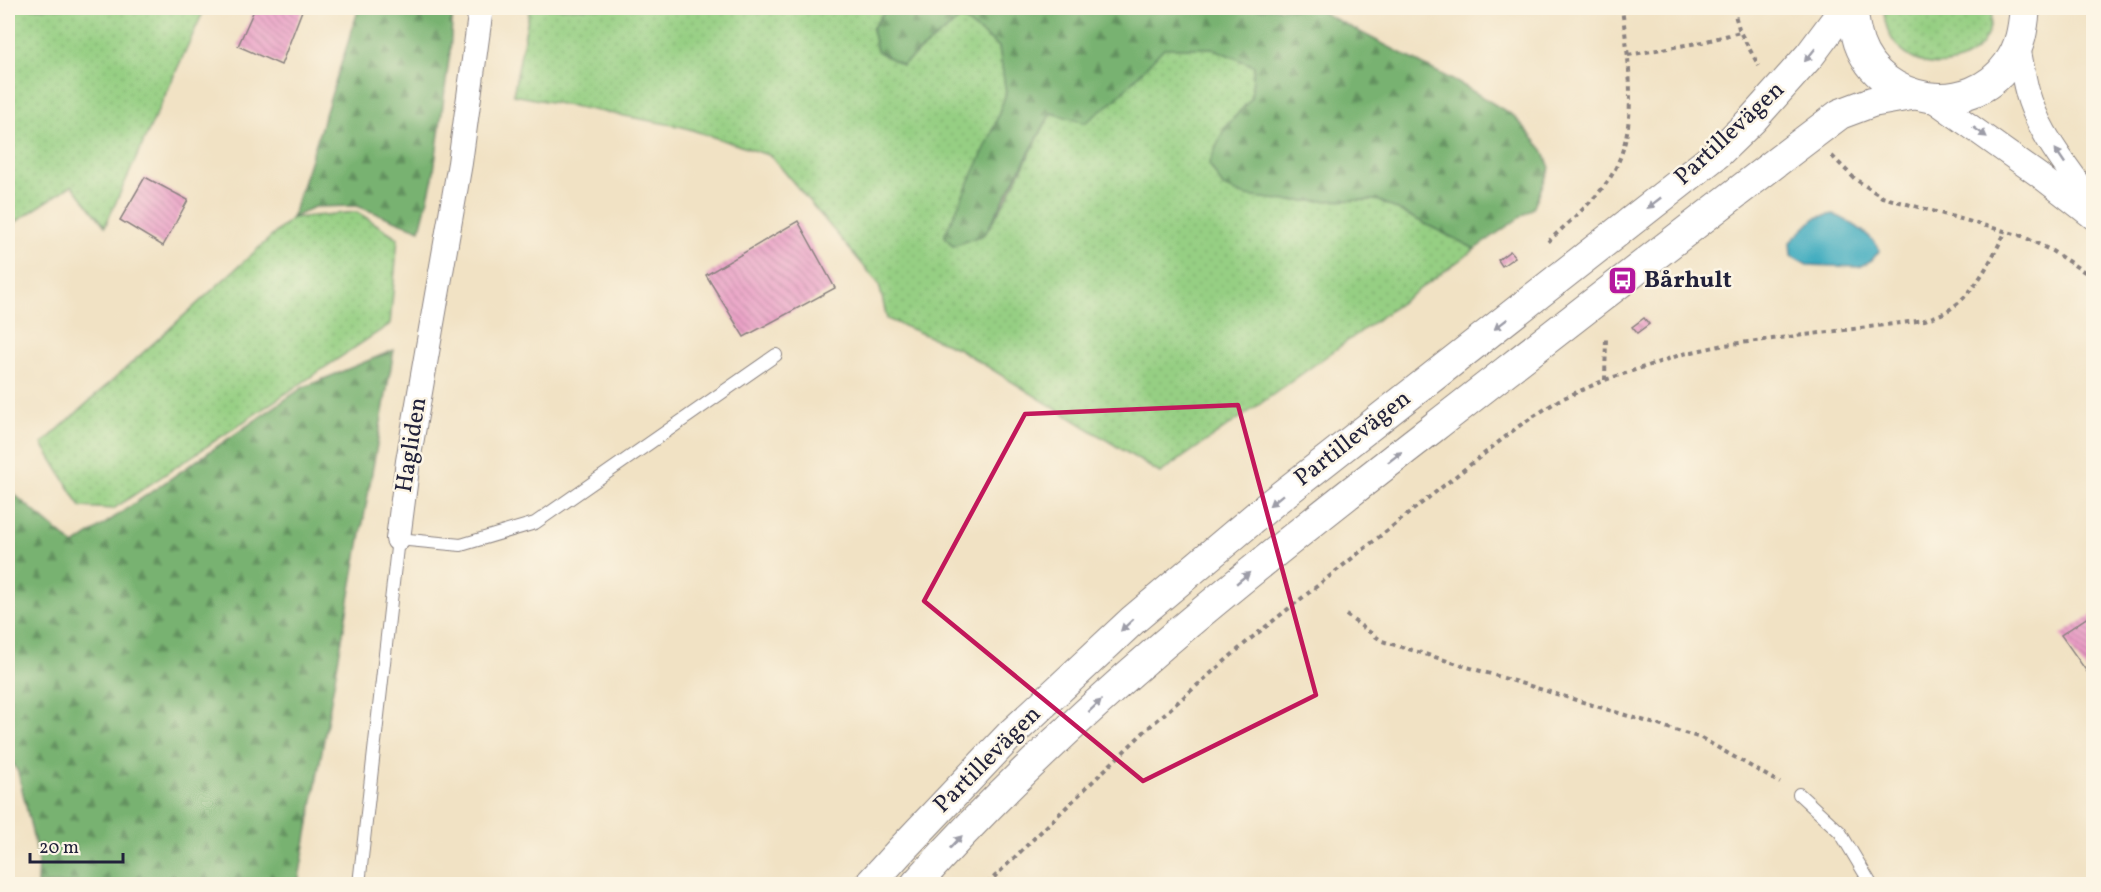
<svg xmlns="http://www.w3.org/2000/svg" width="2101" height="892" font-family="Vollkorn,serif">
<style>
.grass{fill:url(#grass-dots);stroke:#5c785f;stroke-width:1.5}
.forest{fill:url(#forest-firs);stroke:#4d6a56;stroke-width:1.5}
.water{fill:#40acbf;stroke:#31677d;stroke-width:1.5}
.building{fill:url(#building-back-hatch)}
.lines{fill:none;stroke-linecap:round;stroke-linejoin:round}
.service-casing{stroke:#8a8280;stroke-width:14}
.minor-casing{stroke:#8a8280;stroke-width:26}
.tertiary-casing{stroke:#8a8280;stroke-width:32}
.path{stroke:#8a8280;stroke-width:4;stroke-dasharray:4.5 4.5;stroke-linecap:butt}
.service{stroke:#fff;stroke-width:12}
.minor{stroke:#fff;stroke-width:24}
.tertiary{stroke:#fff;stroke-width:30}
.oneway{fill:#9c9ca7}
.marked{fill:none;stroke:#c2185b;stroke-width:4.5;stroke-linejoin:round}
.labels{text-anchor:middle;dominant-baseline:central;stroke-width:5;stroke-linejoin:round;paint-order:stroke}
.street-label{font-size:24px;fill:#22223b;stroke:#fcf5e5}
.poi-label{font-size:24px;font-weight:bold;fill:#22223b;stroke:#fcf5e5;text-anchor:start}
</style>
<defs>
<pattern id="grass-dots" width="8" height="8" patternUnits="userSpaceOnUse" patternTransform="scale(1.5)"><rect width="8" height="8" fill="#96cf83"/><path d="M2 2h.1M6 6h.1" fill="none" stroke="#81b172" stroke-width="1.8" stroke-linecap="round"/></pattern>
<pattern id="forest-firs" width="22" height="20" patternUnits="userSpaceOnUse" patternTransform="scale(1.5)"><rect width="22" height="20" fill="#78b271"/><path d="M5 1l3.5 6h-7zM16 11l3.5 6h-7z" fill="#62905e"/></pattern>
<pattern id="building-back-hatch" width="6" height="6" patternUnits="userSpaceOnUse" patternTransform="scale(1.5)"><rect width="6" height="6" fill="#e898c3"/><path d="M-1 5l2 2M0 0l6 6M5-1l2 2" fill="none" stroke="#bc7ca0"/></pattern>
</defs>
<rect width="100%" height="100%" fill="#fcf5e5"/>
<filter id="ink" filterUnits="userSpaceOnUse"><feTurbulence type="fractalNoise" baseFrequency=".0167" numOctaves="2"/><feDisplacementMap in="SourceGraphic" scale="12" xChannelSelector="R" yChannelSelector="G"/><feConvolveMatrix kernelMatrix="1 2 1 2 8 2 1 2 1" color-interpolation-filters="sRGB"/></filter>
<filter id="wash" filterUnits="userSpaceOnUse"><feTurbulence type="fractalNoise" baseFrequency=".008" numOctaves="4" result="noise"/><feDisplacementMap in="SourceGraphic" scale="24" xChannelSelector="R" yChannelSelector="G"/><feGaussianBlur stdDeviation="1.35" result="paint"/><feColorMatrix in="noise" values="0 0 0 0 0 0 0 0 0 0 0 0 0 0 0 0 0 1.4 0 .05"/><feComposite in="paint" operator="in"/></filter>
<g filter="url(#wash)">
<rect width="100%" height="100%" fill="#f1e2c4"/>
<path class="grass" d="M8 8H205L105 226 72 185 8 227Z
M530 8H887L872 29 877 50 902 65 961 18 999 47 1006 93 953 246 985 234 1007 198 1051 113 1114 101 1164 47 1212 48 1254 66 1251 99 1224 129 1287 201 1378 200 1475 249 1260 404 1160 473 959 349 887 319 879 284 771 156 683 127 513 95Z
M1884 8H1992C1994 83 1885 84 1884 8Z
M357 212 398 238 390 324 113 509 81 507 42 444 292 218Z"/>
<path class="forest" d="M359 8H453L450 52 433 178 420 230 357 206 314 207 292 218Z
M887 8H1314L1464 86 1514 116 1543 150 1550 168 1533 208 1475 249 1378 200 1287 201 1246 196 1223 187 1209 164 1224 129 1251 99 1254 66 1212 48H1164L1114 101 1085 123 1051 113 985 234 953 246 944 236 992 133 1006 93 999 47 961 18 902 65 877 51 872 29Z
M394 350 298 884H37L38 857 18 772 8 755V489L74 545 302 388Z"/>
<path class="water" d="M1833 214C1851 222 1870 233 1880 250L1872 260 1859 267 1807 265 1791 256 1790 242 1815 218Z"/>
<g id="blocks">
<path class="building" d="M255 8H303L281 65 238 46Z
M145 177 188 200 163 246 120 220Z
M798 221 835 288 744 337 706 275Z
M1510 251 1515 257 1502 266 1498 260Z
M1644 318 1649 324 1637 333 1632 327Z
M2094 613V682L2061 635Z"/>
</g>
</g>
<g filter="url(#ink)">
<use href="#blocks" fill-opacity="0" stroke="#8a8280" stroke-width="1.5"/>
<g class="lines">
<defs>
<path id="service" d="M1799 794 1840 832 1871 884
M359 884 398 539 461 545 535 523 776 355"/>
<path id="minor" d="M2018 47C2022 65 2024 84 2030 101 2043 139 2071 172 2094 205
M1932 99 2040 176 2094 218
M398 539 408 461 460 163 481 8"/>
<path id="tertiary" d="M1854 8C1852 19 1856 32 1859 43 1881 105 1970 118 2008 64 2021 46 2023 28 2025 8
M870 884 900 851 1011 734 1133 620 1272 503 1717 154 1752 120 1810 55 1845 8
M916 884C1069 712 1251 569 1433 428 1568 323 1703 217 1840 114L1872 102 1911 95"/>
</defs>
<use href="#service" class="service-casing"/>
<use href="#minor" class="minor-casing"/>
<use href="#tertiary" class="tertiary-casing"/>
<path class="path" d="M1733 8 1740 32 1759 66
M1628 55 1703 42 1740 32
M1832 156 1855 179 1882 197 2022 236 2052 251 2094 278
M1548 242C1565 225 1585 209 1601 190 1643 141 1629 66 1622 8
M1605 380 1606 337
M1346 615 1382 641 1701 738 1780 783
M987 884 1147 729 1249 640 1519 426 1559 400 1605 380 1683 354 1724 345 1925 320C1932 317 1941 315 1947 311 1975 294 1990 261 2005 233"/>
<use href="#service" class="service"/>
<use href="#minor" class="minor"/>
<use href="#tertiary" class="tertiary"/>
</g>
<defs><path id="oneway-solid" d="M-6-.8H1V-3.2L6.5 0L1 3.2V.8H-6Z" transform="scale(1.5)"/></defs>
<g class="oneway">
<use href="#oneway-solid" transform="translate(1810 55) rotate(129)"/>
<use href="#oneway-solid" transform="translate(1980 132) rotate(36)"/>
<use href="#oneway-solid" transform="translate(2060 156) rotate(-124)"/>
<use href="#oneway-solid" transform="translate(1654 203) rotate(142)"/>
<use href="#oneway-solid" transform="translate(1501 324) rotate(142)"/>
<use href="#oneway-solid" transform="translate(1395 457) rotate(-38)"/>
<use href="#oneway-solid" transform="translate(1276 500) rotate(141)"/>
<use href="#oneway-solid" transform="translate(1243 578) rotate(-40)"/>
<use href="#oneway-solid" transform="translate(1127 625) rotate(137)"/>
<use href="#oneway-solid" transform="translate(1095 706) rotate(-43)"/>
<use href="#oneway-solid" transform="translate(956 842) rotate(-46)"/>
</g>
</g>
<path class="marked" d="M1238 405 1316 695 1143 781 924 601 1025 414Z"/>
<defs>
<symbol id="bus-square" viewBox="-11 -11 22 22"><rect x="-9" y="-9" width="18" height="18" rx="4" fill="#b5179e" stroke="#fcf5e5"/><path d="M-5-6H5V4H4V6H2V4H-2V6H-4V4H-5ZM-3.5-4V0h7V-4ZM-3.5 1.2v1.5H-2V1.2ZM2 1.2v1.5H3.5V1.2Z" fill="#fff"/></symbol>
</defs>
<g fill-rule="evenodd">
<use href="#bus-square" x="1606" y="264" width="33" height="33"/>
</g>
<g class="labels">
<g class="street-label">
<text transform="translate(1730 134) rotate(-43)">Partillevägen</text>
<text transform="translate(1353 439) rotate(-38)">Partillevägen</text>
<text transform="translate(412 445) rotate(-81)">Hagliden</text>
<text transform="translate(988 760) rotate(-45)">Partillevägen</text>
</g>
<g class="poi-label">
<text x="1644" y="281">Bårhult</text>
</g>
</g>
<rect width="2101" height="892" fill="none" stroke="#fcf5e5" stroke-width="30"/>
<path d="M30 853v9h93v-9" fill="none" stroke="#22223b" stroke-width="3"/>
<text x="39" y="853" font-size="18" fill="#22223b" stroke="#fcf5e5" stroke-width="4.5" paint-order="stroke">20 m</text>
</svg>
